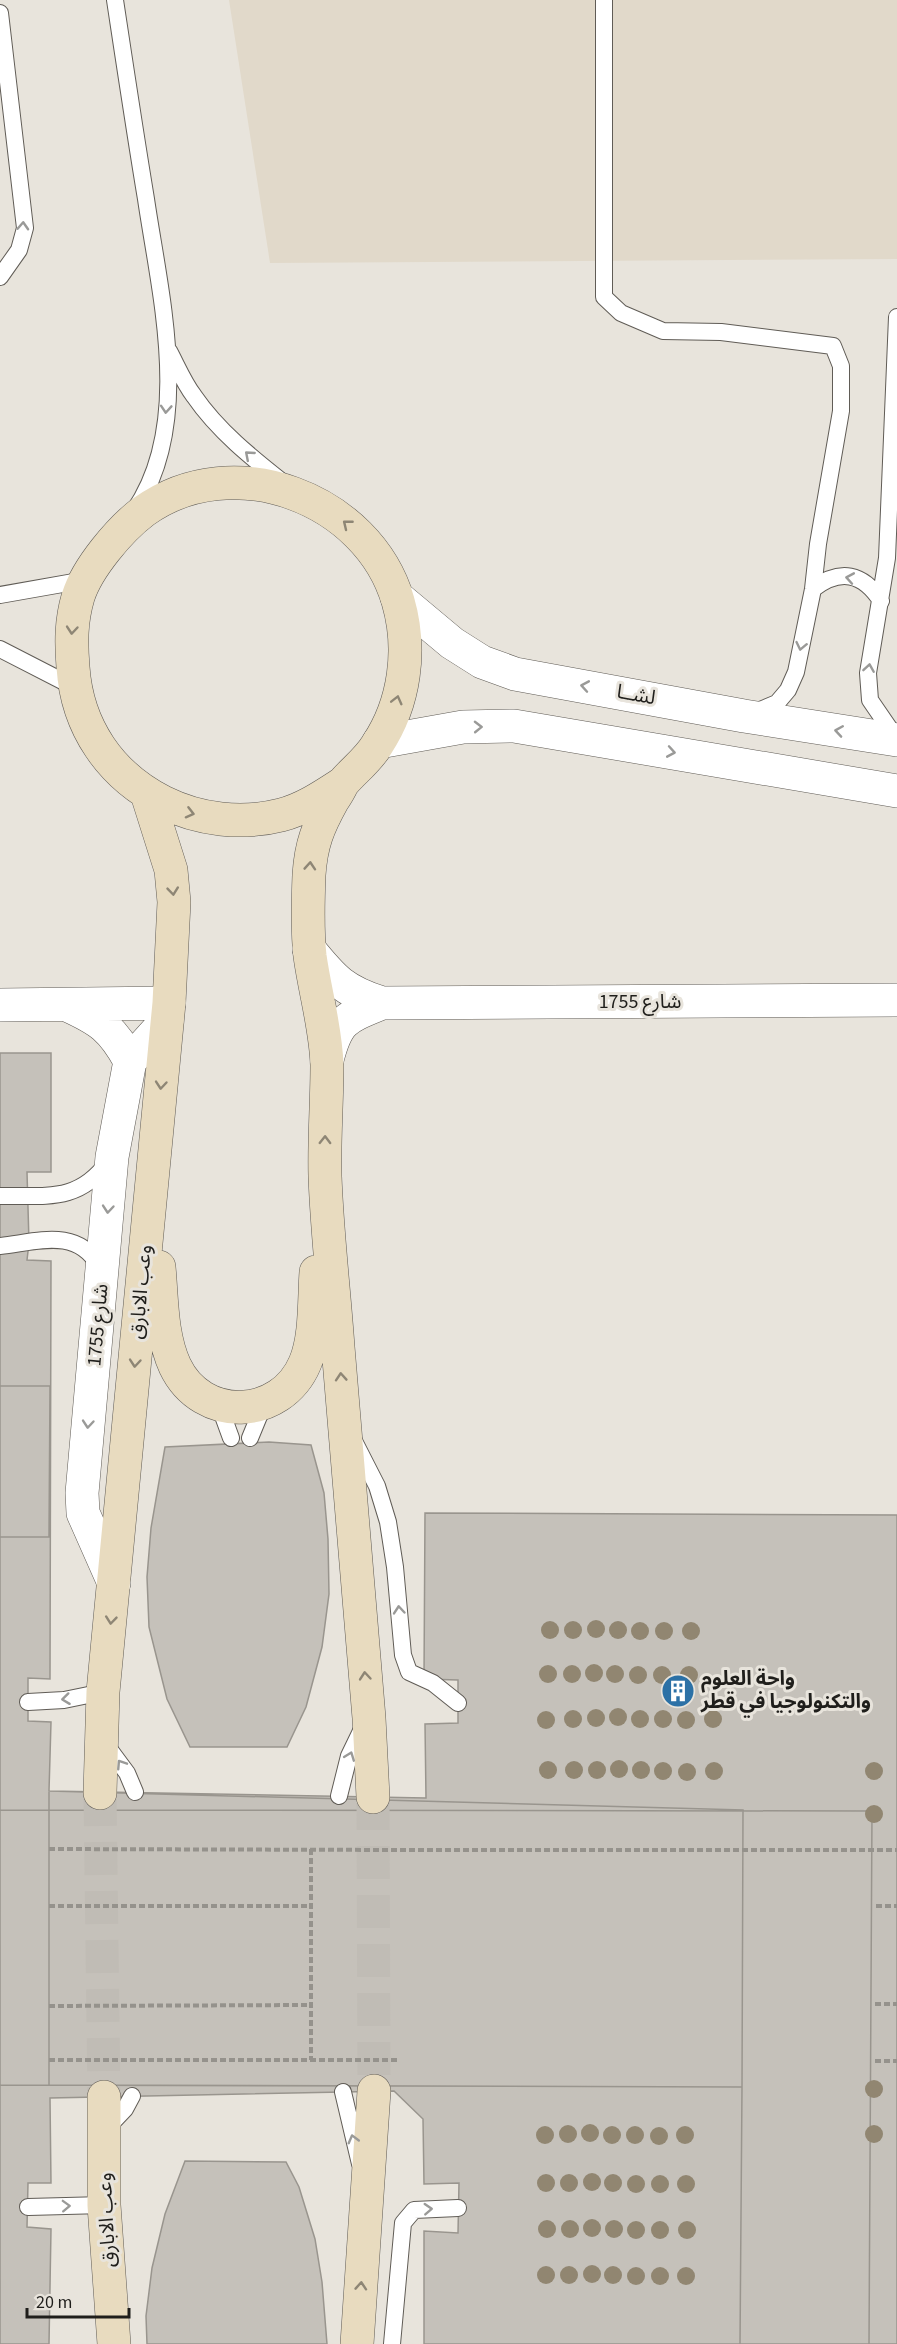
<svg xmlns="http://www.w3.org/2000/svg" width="897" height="2344" font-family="'Source Sans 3','Noto Sans Arabic',sans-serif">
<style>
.built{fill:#e1d9ca}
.building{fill:#c5c1ba;stroke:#99958e;stroke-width:1.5}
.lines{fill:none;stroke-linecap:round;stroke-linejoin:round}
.secondary-tunnel{stroke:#c0bcb5;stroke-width:33;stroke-dasharray:33 16;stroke-linecap:butt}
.lane-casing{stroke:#605c56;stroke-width:18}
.street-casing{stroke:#605c56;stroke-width:34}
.secondary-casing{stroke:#605c56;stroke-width:34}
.path{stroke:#95928c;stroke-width:4;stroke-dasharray:6 3;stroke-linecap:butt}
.lane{stroke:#fff;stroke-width:16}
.street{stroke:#fff;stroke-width:33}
.secondary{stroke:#e8dbbf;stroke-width:33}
.path-bridge{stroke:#95928c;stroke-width:4;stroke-dasharray:6 3;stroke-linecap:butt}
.tree{fill:#918671}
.oneway{stroke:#9a9a98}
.oneway2{stroke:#8e8675}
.labels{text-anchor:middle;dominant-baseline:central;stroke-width:6;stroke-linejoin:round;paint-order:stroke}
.street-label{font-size:20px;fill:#1f1e1b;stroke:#e8e4dc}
.poi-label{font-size:20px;font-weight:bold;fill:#1f1e1b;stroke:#e8e4dc;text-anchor:start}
</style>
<rect width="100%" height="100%" fill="#e8e4dc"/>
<path class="built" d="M229 0H897V259L270 263Z"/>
<path class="building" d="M0 1053H51V1172H27L29 1243 27 1260 51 1261 50 1679 28 1678V1721L51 1722 49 1791 426 1798 425 1724 458 1723V1680L424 1679 425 1513 897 1515V2344H424V2231L458 2233 459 2183 424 2184 423 2119 394 2091 50 2098 51 2183H28L27 2227 51 2229 49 2344H0Z
M0 1386H50L49 1537H0Z
M269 1442 311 1445 324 1493 328 1539 329 1594 322 1647 306 1707 287 1747H190L167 1699 149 1627 147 1577 151 1528 165 1447Z
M49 1791 743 1810 742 2087 49 2085Z
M0 1810 872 1811 869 2344H740L742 2087 0 2085Z
M185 2161 286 2162 299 2187 315 2239 322 2282 327 2344H147L146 2316 152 2268 165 2214Z"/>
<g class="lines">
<path class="secondary-tunnel" d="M100 1793 104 2097
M373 1797 374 2091"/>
<defs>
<path id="lane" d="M115 0C125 66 135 133 146 199 160 295 194 424 134 511
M604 0V297L621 313 663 331 721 332 833 346 841 366V411L818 544 813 589 796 672 788 690 777 703 753 713
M0 13 25 228 19 250 0 277
M169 351C177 366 184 383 194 396 218 431 252 458 285 484
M813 589C840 568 863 573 881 601
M0 595 85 580
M0 649 74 687
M896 738 870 700 868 673 887 558 897 317
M0 1196C46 1195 78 1203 108 1162
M0 1246C37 1242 77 1227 99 1266
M219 1405 231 1438
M250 1438 264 1404
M354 1441 377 1486 388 1522 395 1567 403 1655 409 1672 433 1683 458 1703
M28 1702 64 1700 103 1692
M104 1742 127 1773 135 1792
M339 1796 349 1756 363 1727
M343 2092 360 2164
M106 2129 125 2109 132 2096
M28 2207 104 2205
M392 2344 403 2223 414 2210 458 2208"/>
<path id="street" d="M397 597 452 643 482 662 515 674 744 716 897 740
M379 742 463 727 514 726 897 791
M309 949C334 980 344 991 382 1003L897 1000
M0 1005 169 1003
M67 1005C100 1020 112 1028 130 1061
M327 1060C337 1020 345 1018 382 1003
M114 1583 83 1513 82 1493 112 1157 130 1061 167 1020"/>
<path id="secondary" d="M343 783C323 796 304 809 281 815 242 825 199 820 163 802 110 775 77 727 73 667 71 642 71 621 78 597 87 568 120 529 144 511 233 447 368 498 398 601 412 649 405 703 377 745 368 760 354 770 343 783 343 784 334 799 333 800 318 827 311 844 309 875 308 901 307 930 310 956 315 992 326 1029 327 1065 327 1102 324 1139 325 1176 327 1233 334 1290 338 1347 348 1471 359 1594 369 1718L373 1797
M159 1267C162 1299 161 1336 175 1366 202 1423 281 1420 305 1363 316 1338 314 1299 316 1272
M100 1793 103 1692 169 1003 174 902 171 870 147 794
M104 2097V2205L114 2344
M357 2344 374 2091"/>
</defs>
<use href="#lane" class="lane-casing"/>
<use href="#street" class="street-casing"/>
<use href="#secondary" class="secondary-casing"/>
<path class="path" d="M311 1849V2060
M400 1850H897
M876 1906H897
M875 2004H897
M875 2061H897"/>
<use href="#lane" class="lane"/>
<use href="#street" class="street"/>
<use href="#secondary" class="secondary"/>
<path class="path-bridge" d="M49 1849 400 1850
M49 1906H311
M49 2006 311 2005
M49 2060H400"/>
</g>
<g class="tree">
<circle cx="596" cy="1629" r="9"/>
<circle cx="550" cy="1630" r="9"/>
<circle cx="573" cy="1630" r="9"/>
<circle cx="618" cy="1630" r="9"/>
<circle cx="640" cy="1631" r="9"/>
<circle cx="664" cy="1631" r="9"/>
<circle cx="691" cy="1631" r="9"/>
<circle cx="594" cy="1673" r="9"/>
<circle cx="548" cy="1674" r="9"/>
<circle cx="572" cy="1674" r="9"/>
<circle cx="615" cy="1674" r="9"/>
<circle cx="638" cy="1675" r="9"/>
<circle cx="662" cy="1675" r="9"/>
<circle cx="689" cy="1675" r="9"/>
<circle cx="618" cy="1717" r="9"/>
<circle cx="596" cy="1718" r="9"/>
<circle cx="573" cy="1719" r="9"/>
<circle cx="640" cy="1719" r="9"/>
<circle cx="663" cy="1719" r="9"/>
<circle cx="713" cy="1719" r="9"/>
<circle cx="546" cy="1720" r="9"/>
<circle cx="686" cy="1720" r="9"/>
<circle cx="619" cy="1769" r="9"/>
<circle cx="548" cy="1770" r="9"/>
<circle cx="574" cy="1770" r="9"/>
<circle cx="597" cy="1770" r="9"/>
<circle cx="641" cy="1770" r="9"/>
<circle cx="663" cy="1771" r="9"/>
<circle cx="714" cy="1771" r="9"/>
<circle cx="874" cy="1771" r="9"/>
<circle cx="687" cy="1772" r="9"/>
<circle cx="874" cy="1814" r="9"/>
<circle cx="874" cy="2089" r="9"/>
<circle cx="590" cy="2133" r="9"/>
<circle cx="568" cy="2134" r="9"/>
<circle cx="874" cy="2134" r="9"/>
<circle cx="545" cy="2135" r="9"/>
<circle cx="612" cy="2135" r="9"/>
<circle cx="635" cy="2135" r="9"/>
<circle cx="685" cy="2135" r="9"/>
<circle cx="659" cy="2136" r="9"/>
<circle cx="592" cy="2182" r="9"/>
<circle cx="546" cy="2183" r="9"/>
<circle cx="569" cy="2183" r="9"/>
<circle cx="613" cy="2183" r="9"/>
<circle cx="636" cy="2184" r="9"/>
<circle cx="660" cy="2184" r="9"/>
<circle cx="686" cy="2184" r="9"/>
<circle cx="592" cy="2228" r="9"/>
<circle cx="547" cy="2229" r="9"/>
<circle cx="570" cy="2229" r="9"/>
<circle cx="614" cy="2229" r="9"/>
<circle cx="636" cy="2230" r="9"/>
<circle cx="660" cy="2230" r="9"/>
<circle cx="687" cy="2230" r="9"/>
<circle cx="592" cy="2274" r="9"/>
<circle cx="546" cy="2275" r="9"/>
<circle cx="569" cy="2275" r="9"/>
<circle cx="613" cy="2275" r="9"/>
<circle cx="636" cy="2276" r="9"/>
<circle cx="660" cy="2276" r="9"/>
<circle cx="686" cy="2276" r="9"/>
</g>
<defs><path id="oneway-chevron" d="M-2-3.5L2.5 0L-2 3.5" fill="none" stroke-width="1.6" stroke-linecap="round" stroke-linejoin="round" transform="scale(1.5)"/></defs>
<g class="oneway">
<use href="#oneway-chevron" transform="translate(23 226) rotate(-87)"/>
<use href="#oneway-chevron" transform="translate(166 409) rotate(94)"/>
<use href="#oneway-chevron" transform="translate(249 455) rotate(-139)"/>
<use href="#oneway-chevron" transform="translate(850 578) rotate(-170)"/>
<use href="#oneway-chevron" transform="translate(801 646) rotate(102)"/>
<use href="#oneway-chevron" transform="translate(869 668) rotate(-81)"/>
<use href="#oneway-chevron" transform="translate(585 686) rotate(-170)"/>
<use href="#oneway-chevron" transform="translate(478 727) rotate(-1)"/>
<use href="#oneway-chevron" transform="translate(839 731) rotate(-171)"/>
<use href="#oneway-chevron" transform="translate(671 752) rotate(10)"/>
<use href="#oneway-chevron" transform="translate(108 1209) rotate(95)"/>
<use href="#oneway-chevron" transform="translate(88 1424) rotate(95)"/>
<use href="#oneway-chevron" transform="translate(399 1610) rotate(-95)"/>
<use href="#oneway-chevron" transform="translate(66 1699) rotate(173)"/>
<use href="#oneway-chevron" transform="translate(350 1756) rotate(-69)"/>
<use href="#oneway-chevron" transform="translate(121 1764) rotate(-123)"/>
<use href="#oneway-chevron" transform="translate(353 2139) rotate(-105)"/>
<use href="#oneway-chevron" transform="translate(66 2206) rotate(-2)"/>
<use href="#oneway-chevron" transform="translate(428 2209) rotate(-3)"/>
</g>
<g class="oneway2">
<use href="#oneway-chevron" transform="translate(347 524) rotate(-141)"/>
<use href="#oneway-chevron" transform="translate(72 630) rotate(95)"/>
<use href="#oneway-chevron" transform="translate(397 700) rotate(-76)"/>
<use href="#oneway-chevron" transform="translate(190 813) rotate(14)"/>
<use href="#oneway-chevron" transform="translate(310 866) rotate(-86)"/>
<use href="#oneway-chevron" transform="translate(173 891) rotate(84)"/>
<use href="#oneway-chevron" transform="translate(161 1085) rotate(95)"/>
<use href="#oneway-chevron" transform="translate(325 1140) rotate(-89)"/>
<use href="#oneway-chevron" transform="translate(135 1363) rotate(95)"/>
<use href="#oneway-chevron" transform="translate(341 1377) rotate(-94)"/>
<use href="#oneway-chevron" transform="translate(111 1620) rotate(96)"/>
<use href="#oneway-chevron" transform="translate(365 1676) rotate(-95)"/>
<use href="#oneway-chevron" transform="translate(361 2286) rotate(-86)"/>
</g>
<defs>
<symbol id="building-disc" viewBox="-11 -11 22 22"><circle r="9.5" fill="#2c71a6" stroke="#e8e4dc"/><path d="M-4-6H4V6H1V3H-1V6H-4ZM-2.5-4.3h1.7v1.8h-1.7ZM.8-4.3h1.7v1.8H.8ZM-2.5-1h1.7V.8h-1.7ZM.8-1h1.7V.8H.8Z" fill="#fff"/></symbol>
</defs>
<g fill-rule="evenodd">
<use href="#building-disc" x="659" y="1672" width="38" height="38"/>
</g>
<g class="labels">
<g class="street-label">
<text transform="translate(636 695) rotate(10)">لشــا</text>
<text x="640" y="1002">شارع 1755</text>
<text transform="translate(141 1292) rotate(-85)">وعب الابارق</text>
<text transform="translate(98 1325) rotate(-85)">شارع 1755</text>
<text transform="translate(107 2220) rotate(-93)">وعب الابارق</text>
</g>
<g class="poi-label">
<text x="701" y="1679">واحة العلوم<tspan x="701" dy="23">والتكنولوجيا في قطر</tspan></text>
</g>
</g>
<path d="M27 2308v9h102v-9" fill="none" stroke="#1f1e1b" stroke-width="3"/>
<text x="36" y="2308" font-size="18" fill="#1f1e1b" stroke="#e8e4dc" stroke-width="4.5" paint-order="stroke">20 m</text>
</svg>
